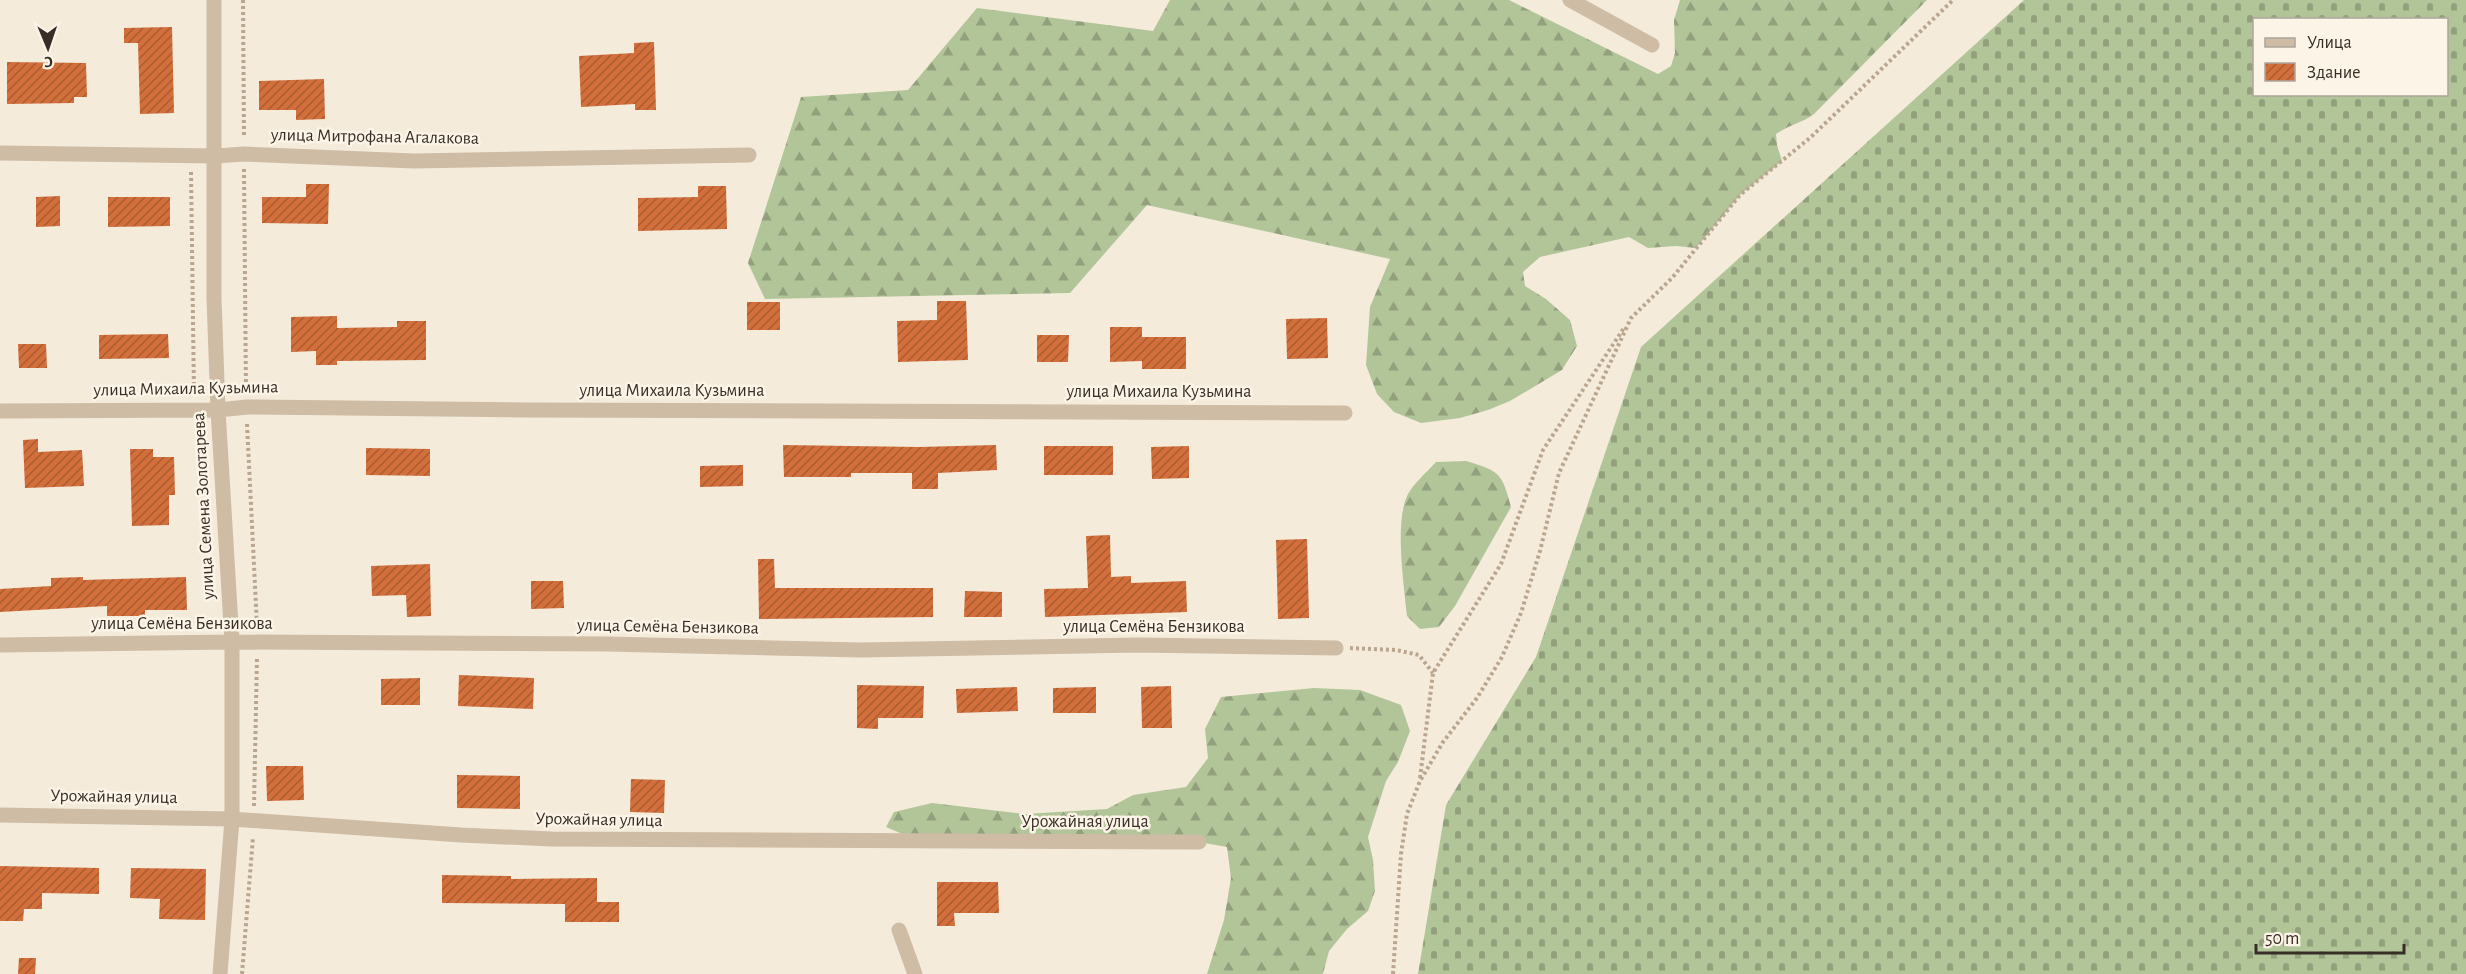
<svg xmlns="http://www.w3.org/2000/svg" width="2466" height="974" font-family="'Alegreya Sans',sans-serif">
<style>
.forest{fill:url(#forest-firs)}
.cemetery{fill:url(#cemetery-stones);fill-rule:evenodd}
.building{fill:url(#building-hatch)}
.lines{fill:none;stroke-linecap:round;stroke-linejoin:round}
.path{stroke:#baa68f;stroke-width:4;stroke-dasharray:3 3;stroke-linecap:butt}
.minor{stroke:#cebca5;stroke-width:15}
.labels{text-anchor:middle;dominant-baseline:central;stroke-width:5;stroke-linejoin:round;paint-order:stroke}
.street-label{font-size:18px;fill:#392e27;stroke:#fbf4e7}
</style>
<defs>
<pattern id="forest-firs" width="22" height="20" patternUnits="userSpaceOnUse" patternTransform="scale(1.5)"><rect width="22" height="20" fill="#b2c599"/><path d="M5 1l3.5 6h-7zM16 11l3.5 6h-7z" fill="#92a07d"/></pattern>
<pattern id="cemetery-stones" width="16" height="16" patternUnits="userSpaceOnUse" patternTransform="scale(1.5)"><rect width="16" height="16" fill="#b2c599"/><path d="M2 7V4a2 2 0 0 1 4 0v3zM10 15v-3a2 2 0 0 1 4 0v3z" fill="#92a07d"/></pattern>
<pattern id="building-hatch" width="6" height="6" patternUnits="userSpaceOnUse" patternTransform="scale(1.5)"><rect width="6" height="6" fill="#d26f3b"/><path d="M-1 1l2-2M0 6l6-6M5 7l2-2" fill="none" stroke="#ab5c32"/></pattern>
</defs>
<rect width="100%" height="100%" fill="#f4ebdb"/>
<path class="forest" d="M1170 0H1509L1658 74 1671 66 1675 53 1674 20 1680 0H1927L1814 114C1802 123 1789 125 1776 134L1777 145 1782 161 1740 195 1696 248 1676 246 1648 248 1629 237 1540 257 1523 272 1525 286 1546 299 1570 320 1577 346 1562 370 1510 401 1488 410 1460 418 1421 423 1394 412 1377 394 1366 365 1370 307 1390 259 1147 205 1070 293 765 299 748 263 801 97 908 90 977 8 1153 31Z
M1466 461C1500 471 1502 473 1511 507L1455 606 1439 627 1420 629 1407 616C1404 585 1394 521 1408 494 1414 483 1427 472 1436 462Z
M1314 688 1360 690 1401 705 1410 731 1398 762 1386 781 1368 837 1373 860 1375 891 1368 911 1347 929 1329 951 1323 974H1207L1224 920 1231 878 1227 847 1199 842 919 841 886 827 894 812 932 803 1025 814 1107 809 1133 795 1186 787 1208 758 1205 729 1221 697Z"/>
<path class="cemetery" d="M2024 0H2466V974H1418L1446 805 1536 657 1641 347ZM2254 20H2446V94H2254Z"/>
<path class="building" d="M172 27 174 113 140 114 138 43H124V28Z
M654 42 656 110H635V104L581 107 579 56 634 53V43Z
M7 62 86 63 87 97H74V103L7 104Z
M324 79 325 119 296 120V110H259V81Z
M306 184H329L328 224 262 223V197H306Z
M698 186H726L727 229 638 231V198L698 197Z
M60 196V226L36 227V197Z
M108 197H170V226L108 227Z
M937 301H966L968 360 898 362 897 321 937 320Z
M747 302H780V330H747Z
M337 316V328L397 327V321H426V360L337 361V365H316V351L291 352V317Z
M1327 318 1328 358 1287 359 1286 319Z
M1110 327H1142V337H1186V369H1142V361L1110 362Z
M168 334 169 358 99 359V335Z
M1037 335H1069L1068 362H1037Z
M18 344H46L47 368H19Z
M38 439V452L82 450 84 486 25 488 23 440Z
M783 445 919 447 996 445 997 470 938 473V489H912V473H851V477H784Z
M1044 446H1113V475H1044Z
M1189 446V478L1152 479 1151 447Z
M366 448 430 449V476L366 475Z
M130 449H153V457H174L175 495H169V525L132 526Z
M743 465V486L700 487V466Z
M1110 535 1111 577 1131 576V583L1186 581 1187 612 1045 617 1044 589 1088 588 1086 536Z
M1307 539 1309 618 1278 619 1276 540Z
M758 559H774L775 588H933V617L759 619Z
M430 564 431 616 407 617 406 595 372 596 371 566Z
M83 577V580L186 577 187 610H145V616H107V606L0 612V589L51 586V578Z
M531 581H563L564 608 531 609Z
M965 591 1002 592V617H964Z
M459 675 534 678 533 709 458 706Z
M420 678V705H381V679Z
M857 685 924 686 923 718H878V729L857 728Z
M1171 686 1172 728H1142L1141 687Z
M1017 687 1018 711 957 713 956 689Z
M1096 687V713H1053V688Z
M266 766H303L304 800 267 801Z
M457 775 520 776V809L457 808Z
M631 779 665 780 664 813 630 812Z
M0 866 99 868V894L42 893V909H24L23 921H0Z
M131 868 206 869 205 920 159 919 160 899 130 898Z
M442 875 511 876V879L597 878V902H619V922H565V904L442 903Z
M937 882H998L999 913H954L955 926H937Z
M19 958H36L35 974H18Z"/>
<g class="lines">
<path class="path" d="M243 0 244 137
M244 169 246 392
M191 172 194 395
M247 424 257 626
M1350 648 1396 650 1419 655 1433 673
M1420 778 1433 673 1501 564 1543 450 1624 328
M254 806 257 657
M242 974 253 837
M1393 974 1401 854 1407 814 1420 781 1443 742 1477 698 1502 657 1521 613 1540 551 1559 473 1631 318 1672 278 1740 195 1811 137 1953 0"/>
<path class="minor" d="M214 0V298L218 410 232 642V819L220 974
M1570 0 1652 45
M0 153 216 156 244 154 414 161 749 155
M0 411 218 410 247 407 527 410 1345 413
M0 645 232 642 607 644 861 650 1138 645 1336 648
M0 815 232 819 461 835 552 839 1199 842
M899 930 915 974"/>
</g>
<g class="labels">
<g class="street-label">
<text transform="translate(375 137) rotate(1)">улица Митрофана Агалакова</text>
<text transform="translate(186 389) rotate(-1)">улица Михаила Кузьмина</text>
<text x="672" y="391">улица Михаила Кузьмина</text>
<text x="1159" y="392">улица Михаила Кузьмина</text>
<text transform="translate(204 506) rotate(-93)">улица Семена Золотарева</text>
<text x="182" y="624">улица Семёна Бензикова</text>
<text transform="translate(668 627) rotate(1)">улица Семёна Бензикова</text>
<text x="1154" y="627">улица Семёна Бензикова</text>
<text transform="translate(114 797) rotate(1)">Урожайная улица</text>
<text transform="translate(599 820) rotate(1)">Урожайная улица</text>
<text x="1085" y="822">Урожайная улица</text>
</g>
</g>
<rect x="2253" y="18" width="195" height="78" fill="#fbf4e7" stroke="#ada59a" stroke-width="1.5"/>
<rect x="2265" y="38" width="30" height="9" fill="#cebca5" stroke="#ada59a" stroke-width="1.5"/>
<text x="2307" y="48" font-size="18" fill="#392e27">Улица</text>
<rect x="2265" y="63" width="30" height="18" fill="url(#building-hatch)" stroke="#ada59a" stroke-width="1.5"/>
<text x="2307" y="78" font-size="18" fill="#392e27">Здание</text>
<g transform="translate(48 48) rotate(178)" stroke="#fbf4e7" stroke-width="4.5" paint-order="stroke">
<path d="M0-4.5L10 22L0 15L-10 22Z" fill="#392e27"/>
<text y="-9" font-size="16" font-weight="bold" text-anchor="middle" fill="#392e27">С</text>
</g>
<path d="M2256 944v9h148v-9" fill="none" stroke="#392e27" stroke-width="3"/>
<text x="2265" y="944" font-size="18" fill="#392e27" stroke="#fbf4e7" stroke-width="4.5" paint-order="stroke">50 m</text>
</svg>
